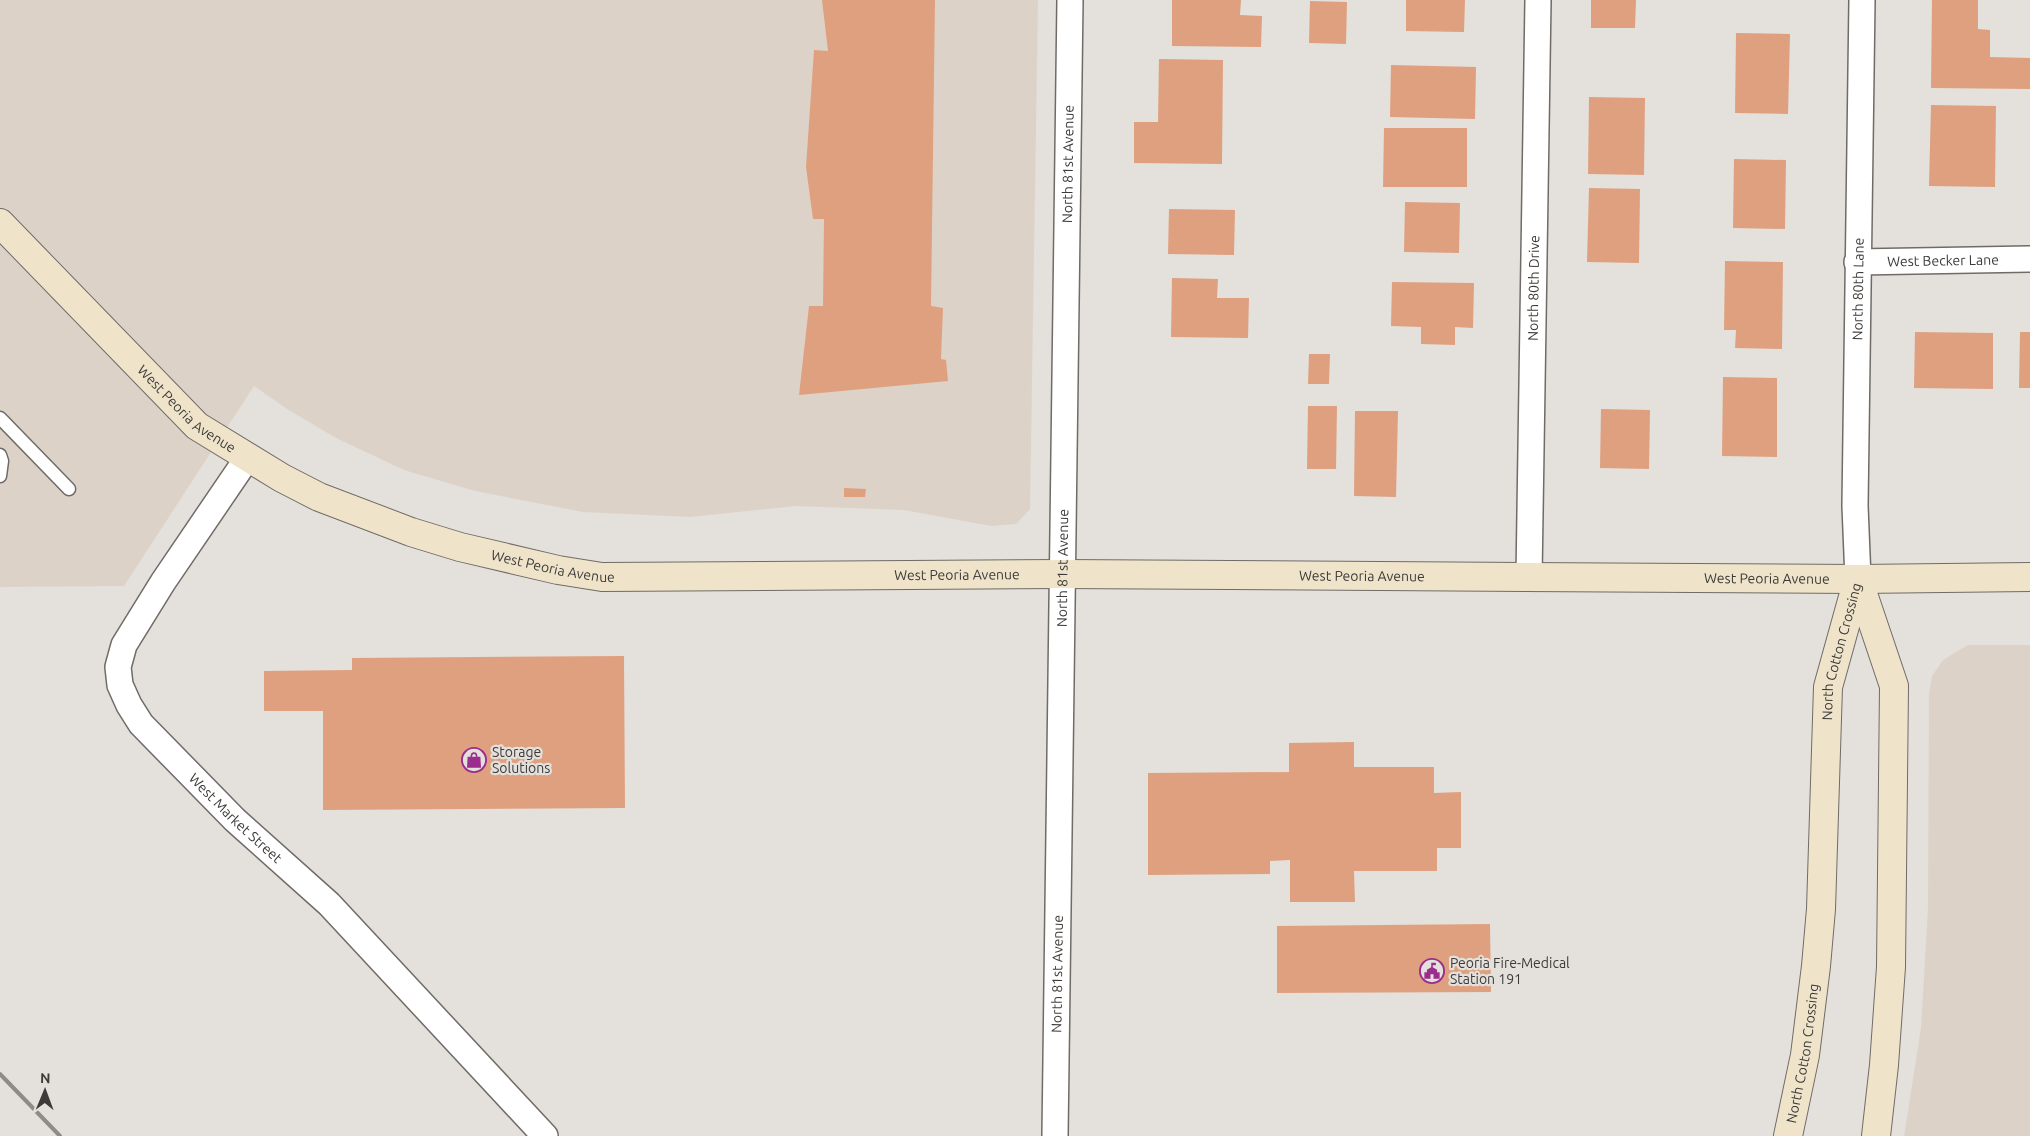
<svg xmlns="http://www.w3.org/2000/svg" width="2030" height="1136" font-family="Ubuntu,sans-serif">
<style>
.built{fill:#ddd2c8}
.building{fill:#dfa07f}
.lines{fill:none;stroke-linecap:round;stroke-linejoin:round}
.service-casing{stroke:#706b67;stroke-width:15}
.minor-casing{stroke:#706b67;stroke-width:28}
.secondary-casing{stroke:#706b67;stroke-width:30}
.service{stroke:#fff;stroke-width:12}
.minor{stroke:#fff;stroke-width:25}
.secondary{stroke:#efe4ca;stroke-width:28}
.rail{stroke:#8e8b88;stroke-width:4}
.labels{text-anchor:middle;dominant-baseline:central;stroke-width:4.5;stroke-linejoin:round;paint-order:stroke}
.street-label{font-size:14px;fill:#3d3b3a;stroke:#e4e0db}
.poi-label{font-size:14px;fill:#3d3b3a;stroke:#e4e0db;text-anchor:start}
</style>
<rect width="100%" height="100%" fill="#e4e0db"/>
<path class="built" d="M0 0H1038L1030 509 1016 524 991 526 904 510 796 506 690 517 583 512 475 491 404 470 336 438 287 409 254 386 124 586 0 587Z
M1968 645H2030V1136H1904L1921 1028 1928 907 1929 694 1932 676 1943 660Z"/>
<path class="building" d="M822 0H935L931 306 943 308 941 359 946 360 948 381 799 395 809 306H823L824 219H813L806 167 814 50 828 51Z
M1172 0H1241L1240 15 1262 16 1261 47 1172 46Z
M1406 0H1465L1464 32 1406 31Z
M1591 0H1636L1635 28H1591Z
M1932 0H1978V29L1990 30V57L2030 58V89L1931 88Z
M1310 1 1347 2 1346 44 1309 43Z
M1736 33 1790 34 1788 114 1735 113Z
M1159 59 1223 60 1222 164 1134 163V122H1158Z
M1391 65 1476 67 1475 119 1390 117Z
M1589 97 1645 98 1644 175 1588 174Z
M1931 105 1996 106 1995 187 1929 186Z
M1384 128H1467V187H1383Z
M1734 159 1786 160 1785 229 1733 228Z
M1589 188 1640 189 1639 263 1587 262Z
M1405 202 1460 203 1459 253 1404 252Z
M1169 209 1235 210 1234 255 1168 254Z
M1725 261 1783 262 1782 349 1735 348 1736 330H1724Z
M1172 278 1218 279 1217 298H1249L1248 338 1171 337Z
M1392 282 1474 283 1473 328 1455 327V345L1421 344V327L1391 326Z
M1915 332 1993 333V389L1914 388Z
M2020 332H2030V388H2019Z
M1309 354H1330L1329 384H1308Z
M1723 377 1777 378V457L1722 456Z
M1308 406H1337L1336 469H1307Z
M1601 409 1650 410 1649 469 1600 468Z
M1355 411H1398L1396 497 1354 496Z
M844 488 866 489 865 497H844Z
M624 656 625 808 323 810V711H264V671L352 670V658Z
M1354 742V767H1434V793L1461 792V848H1437V871H1354L1355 902H1290V860L1270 861V874L1148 875V773L1289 772V743Z
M1490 924 1491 992 1277 993V926Z"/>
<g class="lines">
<defs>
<path id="service" d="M0 418 69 489
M0 455 2 461 0 476"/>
<g id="minor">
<path id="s1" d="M1857 262 2030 259"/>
<path id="s2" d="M248 457 163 582 124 645 118 667 120 685 129 705 141 724 235 820 329 904 545 1136"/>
<path id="s3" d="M1529 577 1538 0"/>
<path id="s4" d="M1858 579 1855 506 1862 0"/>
<path id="s5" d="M1055 1136 1070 0"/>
</g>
<g id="secondary">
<path id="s6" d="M0 223 197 426 282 478 319 497 411 532 460 547 558 570 602 577 1062 574 1858 579 2030 577"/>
<path d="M1858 579 1894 686 1891 967 1884 1065 1876 1136"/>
<path id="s7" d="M1788 1136 1805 1055 1816 966 1821 909 1828 687 1858 579"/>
</g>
</defs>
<use href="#service" class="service-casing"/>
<use href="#minor" class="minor-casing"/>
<use href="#secondary" class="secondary-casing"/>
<use href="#service" class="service"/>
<use href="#minor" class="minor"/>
<use href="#secondary" class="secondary"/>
<path class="rail" d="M0 1074 60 1136"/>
</g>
<defs>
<symbol id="shop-ring" viewBox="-11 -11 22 22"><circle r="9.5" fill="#e4e0db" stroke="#9a2d8d" stroke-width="1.5"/><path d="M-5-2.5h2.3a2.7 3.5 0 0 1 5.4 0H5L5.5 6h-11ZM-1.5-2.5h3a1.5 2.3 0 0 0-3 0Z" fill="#9a2d8d"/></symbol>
<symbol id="civic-ring" viewBox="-11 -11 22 22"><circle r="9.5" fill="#e4e0db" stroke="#9a2d8d" stroke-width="1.5"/><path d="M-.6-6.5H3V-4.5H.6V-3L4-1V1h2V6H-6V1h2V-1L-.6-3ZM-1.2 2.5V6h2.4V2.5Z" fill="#9a2d8d"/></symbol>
</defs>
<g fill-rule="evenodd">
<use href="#shop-ring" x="460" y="746" width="28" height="28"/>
<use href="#civic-ring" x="1418" y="957" width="28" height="28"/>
</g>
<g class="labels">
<g class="street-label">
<text stroke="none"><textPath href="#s5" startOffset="972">North 81st Avenue</textPath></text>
<text stroke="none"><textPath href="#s1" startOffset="86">West Becker Lane</textPath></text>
<text stroke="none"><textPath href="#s3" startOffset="289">North 80th Drive</textPath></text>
<text stroke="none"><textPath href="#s4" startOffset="290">North 80th Lane</textPath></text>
<text stroke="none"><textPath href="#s6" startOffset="264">West Peoria Avenue</textPath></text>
<text stroke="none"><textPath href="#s6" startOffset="669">West Peoria Avenue</textPath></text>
<text stroke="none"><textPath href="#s5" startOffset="568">North 81st Avenue</textPath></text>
<text stroke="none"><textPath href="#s6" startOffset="1074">West Peoria Avenue</textPath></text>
<text stroke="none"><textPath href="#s6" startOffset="1479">West Peoria Avenue</textPath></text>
<text stroke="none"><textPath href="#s6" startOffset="1884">West Peoria Avenue</textPath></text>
<text stroke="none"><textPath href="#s7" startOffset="489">North Cotton Crossing</textPath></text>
<text stroke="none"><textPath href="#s2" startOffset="444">West Market Street</textPath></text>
<text stroke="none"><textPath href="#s5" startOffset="162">North 81st Avenue</textPath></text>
<text stroke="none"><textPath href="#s7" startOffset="84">North Cotton Crossing</textPath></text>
</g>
<g class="poi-label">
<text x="492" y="752">Storage<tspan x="492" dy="16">Solutions</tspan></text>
<text x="1450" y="963">Peoria Fire-Medical<tspan x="1450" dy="16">Station 191</tspan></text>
</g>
</g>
<g transform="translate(45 1091) rotate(1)" stroke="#e4e0db" stroke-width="4" paint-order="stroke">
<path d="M0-4L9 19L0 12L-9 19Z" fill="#3d3b3a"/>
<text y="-8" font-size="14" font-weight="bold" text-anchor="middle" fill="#3d3b3a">N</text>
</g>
</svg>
